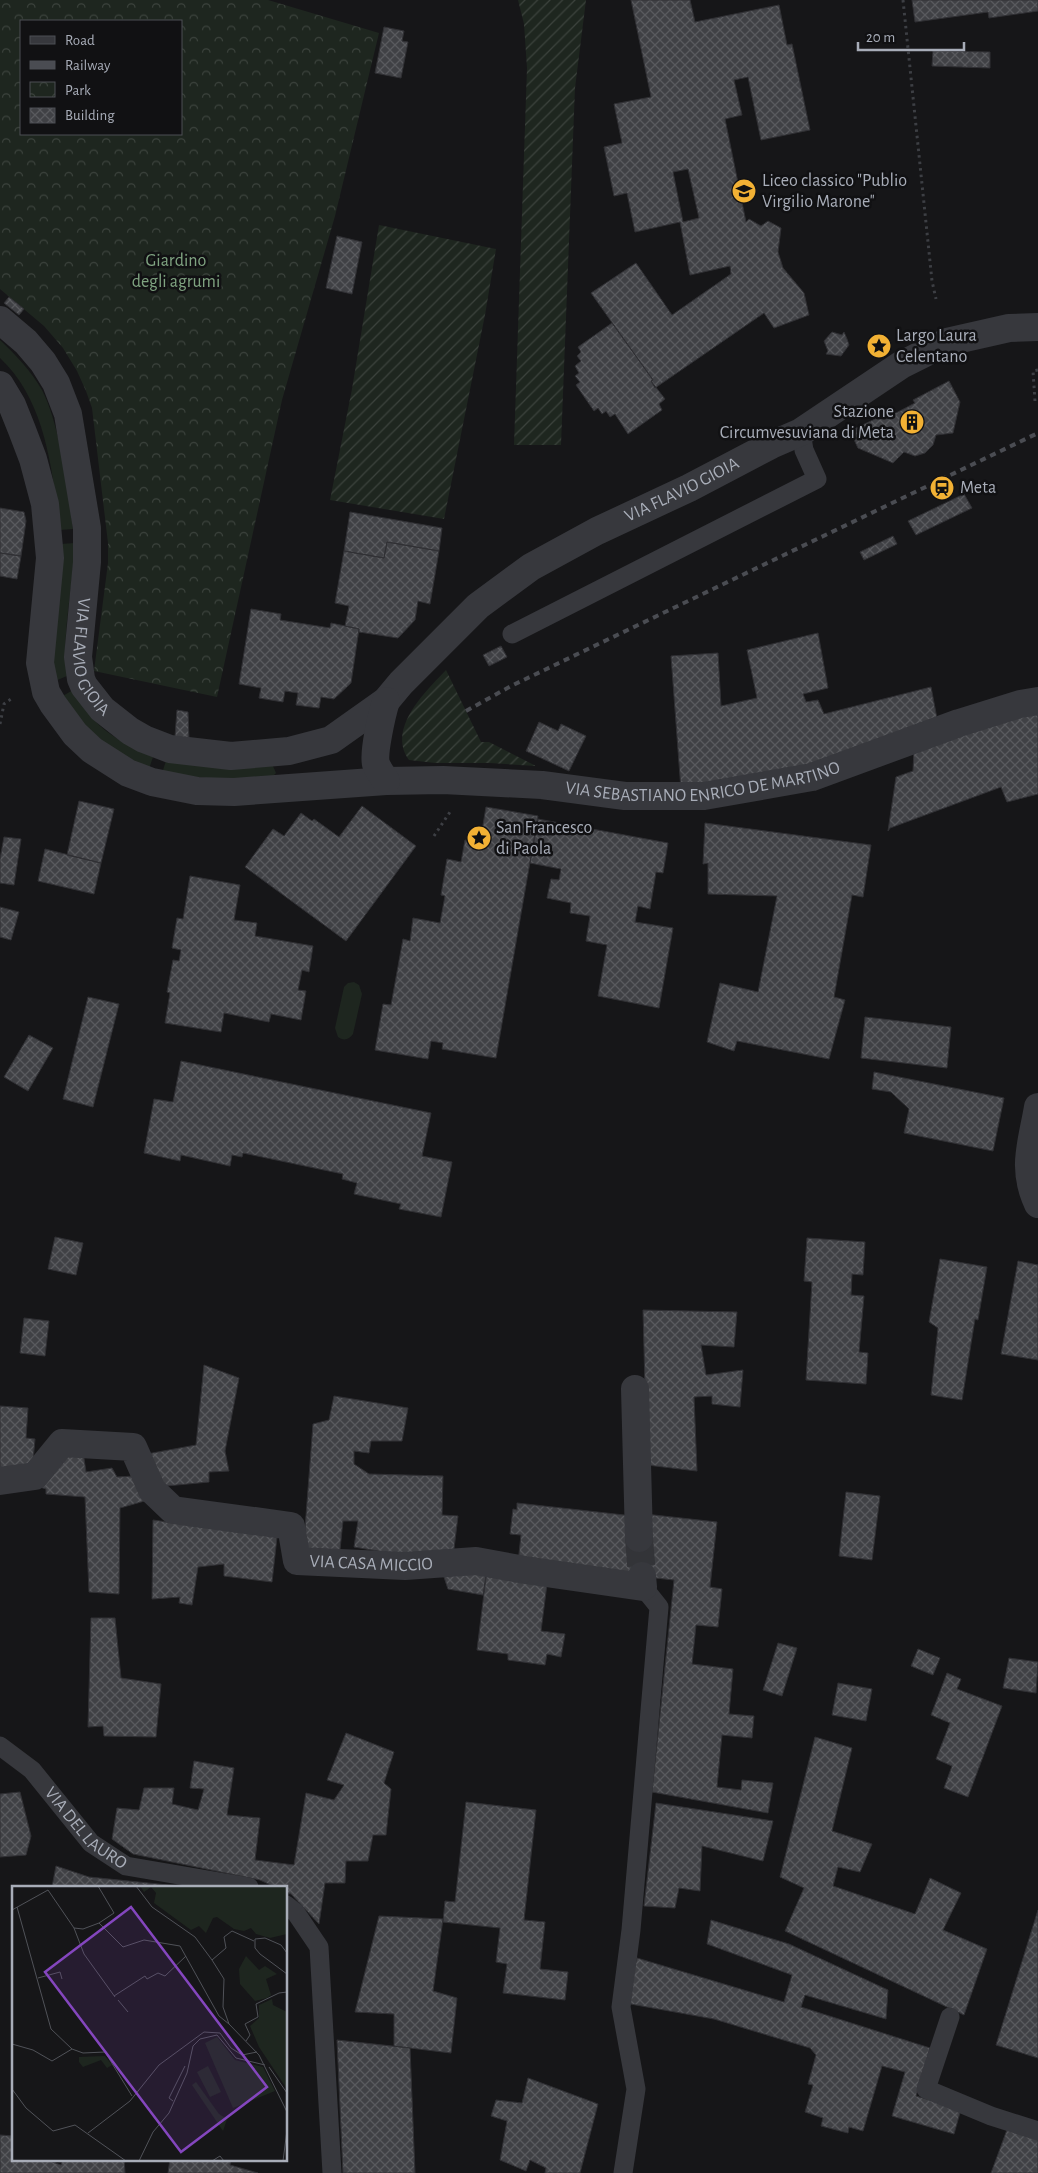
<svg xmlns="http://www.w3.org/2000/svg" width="1038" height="2173" font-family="'Alegreya Sans',sans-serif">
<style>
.grass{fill:#1e261f}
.park{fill:url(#park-crowns);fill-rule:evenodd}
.garden{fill:url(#garden-furrows)}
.building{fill:url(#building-cross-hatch);stroke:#303034;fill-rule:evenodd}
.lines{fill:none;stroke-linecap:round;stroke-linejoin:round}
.street-tunnel{stroke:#333438;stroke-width:28;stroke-dasharray:28 14;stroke-linecap:butt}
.path{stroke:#3d3f44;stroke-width:3;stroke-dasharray:2.5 4;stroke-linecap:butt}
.lane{stroke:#37383d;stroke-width:19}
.street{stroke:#37383d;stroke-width:28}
.rail{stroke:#4a4c52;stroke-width:4;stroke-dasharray:6 5;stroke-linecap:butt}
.labels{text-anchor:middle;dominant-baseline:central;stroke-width:5;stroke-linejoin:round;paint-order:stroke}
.poi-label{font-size:18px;fill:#a8adb8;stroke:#111113;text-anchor:start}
.park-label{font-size:18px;fill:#7fa381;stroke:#111113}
.street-label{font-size:18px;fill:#a8adb8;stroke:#111113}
.inset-road{fill:none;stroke:#505258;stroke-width:1}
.view{fill:#8446be;fill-opacity:0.15;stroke:#8446be;stroke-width:2.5}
.inset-edge{fill:none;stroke:#a8adb8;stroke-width:2.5}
</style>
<defs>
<pattern id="park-crowns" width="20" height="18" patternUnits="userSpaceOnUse" patternTransform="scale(1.25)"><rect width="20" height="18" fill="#1e261f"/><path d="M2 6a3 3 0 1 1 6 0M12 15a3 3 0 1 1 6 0" fill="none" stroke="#3c433d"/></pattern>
<pattern id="garden-furrows" width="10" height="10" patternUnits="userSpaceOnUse" patternTransform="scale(1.25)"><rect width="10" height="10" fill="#1e261f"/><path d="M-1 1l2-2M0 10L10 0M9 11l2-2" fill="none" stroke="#3c433d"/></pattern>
<pattern id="building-cross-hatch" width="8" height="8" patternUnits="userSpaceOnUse" patternTransform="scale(1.25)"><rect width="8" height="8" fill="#404145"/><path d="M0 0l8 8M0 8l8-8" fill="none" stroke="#595a5e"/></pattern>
</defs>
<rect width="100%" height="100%" fill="#161618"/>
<path class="grass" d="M0 340C16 355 31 371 42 390 60 425 68 489 73 529L60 530C52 470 46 401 0 358Z
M74 543C74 588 61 631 67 676L55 681 52 659 61 544Z
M73 690C80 700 86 710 93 719 110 737 131 747 153 757L149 769 116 752 85 727 61 697Z
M166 761 273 766 276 773 272 777C234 780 200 779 162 773Z
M354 982 359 985 362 994 353 1034C349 1040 343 1041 338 1037L335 1028 344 987 348 983Z"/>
<path class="park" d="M0 0H268L379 33 335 216 282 400 217 697 94 671 108 563V543L92 408 86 391 77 371 63 348 44 326 0 289ZM21 21H181V134H21Z"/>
<path class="garden" d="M518 0H586L575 88 561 445H514L527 68 524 24Z
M379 225 496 249 485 315 444 519 330 500 352 389Z
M446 670 481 742H489L536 766 489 763H435L409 760C386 729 426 691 446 670Z"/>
<path class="building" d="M631 0H690L695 22 779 5 787 45 792 44 810 130 761 140 748 77 734 80 742 115 725 119 746 222 749 219 761 226 768 221 781 228 778 252 783 268 804 293 809 315 774 328 764 313 655 388 651 381 653 380 591 293 636 263 672 315 731 274 730 266 690 275 680 222 635 232 627 193 614 196 604 147 622 143 614 104 651 97ZM688 169 699 218 683 222 673 172Z
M912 0H1038V11L989 18 988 12 915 22Z
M384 27 404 31 402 41 408 42 401 78 375 73Z
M933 51 990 52V68L932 66Z
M337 236 362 242 352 294 326 288Z
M9 297 24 309 19 315 4 303Z
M612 323 653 380 651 381 665 399 659 404 662 410 628 434 615 414 610 417 606 411 602 414 598 408 594 411 576 385 580 382 575 376 579 373 575 366 581 361 577 356 581 352 578 347Z
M832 332 842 335 844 332 847 339 849 345 841 356 826 354 828 351 824 341Z
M949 381 960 402 953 433 936 435 933 445 925 453 915 456 904 452 893 463 858 448 850 431 894 410 896 413 915 403 913 400Z
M964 494 972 508 916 535 908 521Z
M0 508 24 512 26 521 21 556 0 553Z
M350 512 442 528 439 551 387 542 384 558 344 551Z
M893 536 897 544 864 560 860 552Z
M387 542 439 551 430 604 418 601 415 620 398 638 359 632V629L345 626 349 606 335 603 344 551 384 558Z
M0 553 21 556 17 579 0 576Z
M251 609 281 614 280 620 330 628 331 623 359 629 351 683 334 699 321 697 319 708 296 705 298 693 285 691 283 702 259 698 261 688 239 684Z
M818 633 828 688 803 694 806 702 818 700 824 714 931 687 939 729 804 770 681 790 671 656 718 653 721 706 757 698 747 650Z
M501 646 507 657 489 666 483 655Z
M1038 709V794L1007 802 1001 787 890 828 888 831 896 777 913 771 914 748Z
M177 710 188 712 189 739 175 737Z
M539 722 558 731 561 724 586 736 569 771 526 751Z
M79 801 114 809 101 863 67 855Z
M362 806 416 846 346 941 245 867 273 829 284 836 301 813 312 821 314 819 339 837Z
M486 807 538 816 496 1058 442 1049 443 1043 431 1041 428 1059 375 1050 383 1004 391 1005 403 939 410 941 413 918 440 923 445 896 441 895 447 859 461 862 465 840 480 843Z
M538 819 668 843 663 873 656 872 650 909 638 906 635 922 673 928 659 1008 598 996 607 945 586 941 590 916 570 913 571 903 547 898 551 879 559 880 561 869 530 863Z
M705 823 871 845 863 897 852 895 834 997 845 1000 829 1059 737 1041 734 1051 707 1042 720 983 758 992 777 896 708 894V863L703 864Z
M4 837 21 839 14 885 0 883V859Z
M45 849 101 863 94 894 38 881Z
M190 876 240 885 234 920 257 923 255 936 313 946 309 972 302 970 298 990 306 991 301 1020 271 1014 269 1022 224 1013 221 1032 165 1023 170 993 167 992 173 960 179 961 181 950 172 948 177 918 183 919Z
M0 907 19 912 11 940 0 937Z
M88 997 119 1004 93 1107 63 1099Z
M865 1017 951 1027 947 1068 861 1058Z
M29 1035 53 1048 28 1091 4 1077Z
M181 1061 431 1113 422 1156 452 1162 441 1217 399 1209 401 1204 354 1194 357 1183 342 1179 343 1174 243 1153 242 1157 232 1155 230 1166 181 1155 180 1161 144 1153 154 1099 173 1102Z
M874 1072 1004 1098 993 1151 904 1133 909 1109 891 1092 872 1089Z
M55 1237 83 1243 76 1275 48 1269Z
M807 1238 865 1242 863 1275 852 1274 851 1295 864 1296 859 1352 868 1353 866 1384 806 1380 812 1282 804 1281Z
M940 1259 987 1267 978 1320 975 1319 962 1400 931 1395 938 1328 929 1322Z
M1018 1261 1038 1265V1360L1001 1354Z
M643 1310 737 1312 734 1347 701 1345 706 1375 743 1370 740 1407 712 1404V1396L694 1397 697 1471 647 1465Z
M24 1318 49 1321 45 1356 20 1353Z
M204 1365 239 1378 225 1451 229 1471 209 1472V1482L155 1487 147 1454 196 1445Z
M334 1396 408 1408 402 1441H371L369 1453 354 1451V1464L369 1474 443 1476 442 1515 458 1516 453 1557 408 1556 354 1547 358 1521H343L339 1559 303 1555 313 1424 329 1420Z
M0 1406 28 1408 26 1438 35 1439 32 1472 0 1470Z
M83 1452 86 1472 112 1468 117 1477 135 1476 148 1500 120 1508 119 1594 89 1592 85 1497 46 1494V1489L34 1485 51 1460Z
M846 1492 880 1496 872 1560 839 1556Z
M517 1503 633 1516 645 1514 717 1522 710 1587 722 1589 718 1627 696 1625 692 1664 733 1669 729 1714 754 1716 752 1738 722 1735 717 1787 741 1790 742 1780 773 1783 768 1813 652 1792 674 1580 518 1563 521 1535 510 1534 513 1509 517 1510Z
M153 1520 277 1537 272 1582 224 1576V1564L198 1567 192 1605 179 1603 180 1597 152 1599Z
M487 1569 548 1576 541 1631 565 1634 561 1657 547 1654 545 1665 508 1660V1654L477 1650Z
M487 1569 483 1595 448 1589 442 1571Z
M91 1618H115L121 1678 161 1684 156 1737 104 1736 103 1726 88 1727Z
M778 1643 797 1648 782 1696 763 1690Z
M918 1649 940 1658 933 1675 911 1666Z
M1009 1658 1038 1662 1036 1693 1003 1688Z
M947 1673 961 1679 957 1689 1002 1706 968 1797 944 1788 952 1766 936 1759 950 1723 931 1715Z
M838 1683 872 1689 866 1721 832 1715Z
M346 1733 394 1752 384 1783 391 1789 386 1835H373L368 1861H346L345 1883H325L319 1924 291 1894 286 1892V1887H275L260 1880 133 1854 112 1839 117 1808 139 1810 144 1788H174L172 1804 198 1810 204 1789 190 1788 194 1761 234 1768 227 1815 260 1818 255 1860 294 1865 306 1793 334 1800 344 1785 327 1780Z
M815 1737 852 1748 832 1831 872 1844 860 1872 838 1867 833 1886 915 1914 930 1878 961 1893 943 1930 987 1949 964 2015 785 1931 804 1888 780 1877Z
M20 1792 31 1836 26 1855 0 1857V1794Z
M466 1802 536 1810 524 1920 545 1922 540 1969 568 1972 565 2000 503 1993 507 1964 496 1962 500 1928 443 1922 445 1901 455 1902Z
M656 1803 773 1821 763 1861 702 1846 700 1891 679 1888 675 1908 644 1906Z
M56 1866 89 1877 188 1887H52Z
M1038 1910V2058L996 2045Z
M379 1916 443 1919 433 1991 457 1998 451 2053 394 2046V2014L355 2012Z
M711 1920 789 1944 888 1990 886 2019 805 1995 801 2007 930 2048 916 2096 961 2109 954 2134 892 2116 905 2072 882 2066 863 2131 849 2127 848 2133 821 2126 823 2118 805 2112 813 2085 808 2084 816 2055 810 2048 714 2019 625 2003 637 1958 784 2002 792 1975 707 1944Z
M337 2040 410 2048 415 2173H343Z
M528 2078 598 2104 580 2173H545L546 2168 530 2160 526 2171 500 2160 507 2121 491 2116 496 2100 522 2103Z
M1008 2127 1038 2138V2173H991Z
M0 2135 14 2136V2159H44L61 2165 63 2159H124L125 2173H0Z
M170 2159H231L230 2165 258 2173H168Z"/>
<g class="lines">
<path class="street-tunnel" d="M639 1538 642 1576"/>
<path class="path" d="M903 0 932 281 936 299
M1035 401 1033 371 1038 370
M0 724 4 704 11 699
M434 836 450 812"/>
<g class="lane">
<path d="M512 634 817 479 804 450 801 432"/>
<path id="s1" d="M0 1746 32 1770 91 1843 126 1866 249 1887"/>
<path d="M286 1905 296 1913 319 1947 332 2173"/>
<path d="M950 2017 926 2089 991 2116 1038 2131"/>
<path d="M623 2173 636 2089 621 2007 631 1930 659 1607 643 1587"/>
</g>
<g class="street">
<path id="s2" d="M0 320 26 342 43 362 56 383 68 414 87 528V562L78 657 81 679 84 686 102 709 130 731 144 739 170 749 231 756 289 751 331 740 386 701 401 683 478 606 531 567 597 531 689 488 771 445 801 432 901 365 947 342 1009 328 1038 327"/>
<path id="s3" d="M0 385 12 405 22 430 33 459 45 504 50 558 40 663 46 692 53 704 75 734 92 750 128 773 152 782 197 791 234 792 386 781 443 780 542 785 625 796H704L812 777 959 723 1020 704 1038 701"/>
<path d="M386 701C382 714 373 753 376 764 378 770 383 776 386 781"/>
<path d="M1038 1107C1032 1143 1021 1168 1038 1204"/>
<path d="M635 1389 639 1538"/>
<path id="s4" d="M0 1481 35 1476 62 1443 133 1447 152 1490 173 1510 291 1526 297 1561 405 1566 476 1561 525 1570 643 1587 642 1576"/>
</g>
<path class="rail" d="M466 711 511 686 1038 433"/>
</g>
<defs>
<symbol id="school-disc" viewBox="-11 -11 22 22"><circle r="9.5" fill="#f2b134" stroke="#111113"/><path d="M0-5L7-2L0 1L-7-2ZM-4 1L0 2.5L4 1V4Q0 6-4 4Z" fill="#111"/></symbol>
<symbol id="sight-disc" viewBox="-11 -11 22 22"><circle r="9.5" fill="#f2b134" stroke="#111113"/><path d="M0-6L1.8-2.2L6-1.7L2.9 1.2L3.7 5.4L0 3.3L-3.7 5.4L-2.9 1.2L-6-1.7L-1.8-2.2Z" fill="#111"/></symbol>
<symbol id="building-disc" viewBox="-11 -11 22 22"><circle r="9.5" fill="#f2b134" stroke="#111113"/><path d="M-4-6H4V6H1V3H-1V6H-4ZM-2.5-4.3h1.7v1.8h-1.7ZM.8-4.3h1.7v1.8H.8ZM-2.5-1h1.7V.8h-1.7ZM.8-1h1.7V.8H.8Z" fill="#111"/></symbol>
<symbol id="station-disc" viewBox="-11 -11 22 22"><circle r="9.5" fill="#f2b134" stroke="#111113"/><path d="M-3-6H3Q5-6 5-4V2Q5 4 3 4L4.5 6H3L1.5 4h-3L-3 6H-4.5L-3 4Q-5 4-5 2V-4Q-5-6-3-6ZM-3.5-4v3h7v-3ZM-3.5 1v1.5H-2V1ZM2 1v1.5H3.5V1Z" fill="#111"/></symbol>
</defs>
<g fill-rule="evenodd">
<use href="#school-disc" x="730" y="177" width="28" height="28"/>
<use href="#sight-disc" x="865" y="332" width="28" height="28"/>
<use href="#building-disc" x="898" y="408" width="28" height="28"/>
<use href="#station-disc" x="928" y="474" width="28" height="28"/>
<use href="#sight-disc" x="465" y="824" width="28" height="28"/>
</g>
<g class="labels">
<g class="poi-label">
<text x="762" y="181">Liceo classico "Publio<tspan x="762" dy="21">Virgilio Marone"</tspan></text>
<text x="896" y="336">Largo Laura<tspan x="896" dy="21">Celentano</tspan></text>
<text x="894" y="412" text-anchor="end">Stazione<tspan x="894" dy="21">Circumvesuviana di Meta</tspan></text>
<text x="960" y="488">Meta</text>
<text x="496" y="828">San Francesco<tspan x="496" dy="21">di Paola</tspan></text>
</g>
<g class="park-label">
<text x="176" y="261">Giardino<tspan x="176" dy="21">degli agrumi</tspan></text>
</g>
<g class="street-label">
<text stroke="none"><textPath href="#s2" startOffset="1100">VIA FLAVIO GIOIA</textPath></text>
<text stroke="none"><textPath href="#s2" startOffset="366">VIA FLAVIO GIOIA</textPath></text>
<text stroke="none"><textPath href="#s3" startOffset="1014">VIA SEBASTIANO ENRICO DE MARTINO</textPath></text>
<text stroke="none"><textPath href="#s4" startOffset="454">VIA CASA MICCIO</textPath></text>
<text stroke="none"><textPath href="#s1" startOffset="120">VIA DEL LAURO</textPath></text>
</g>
</g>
<g transform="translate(12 1886)">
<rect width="275" height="275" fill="#161618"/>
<path d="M128 0H275V48L258 52 244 48 239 42 232 45 222 43 205 31 201 32 194 47 187 40 179 44 142 17 144 7 139 1 132 6ZM234 70 247 84 253 80 265 88 254 93 259 109 255 112 243 115 228 98 227 83ZM260 113 261 119 275 126V203L247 161 238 140 247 132V119Z" fill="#1e261f"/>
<path d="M205 151 223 174 251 181 263 205 221 222 193 157Z" fill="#1e261f"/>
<path d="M93 170 100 179 95 182 89 174 71 181 67 176V171ZM196 180 209 206 198 211 185 186ZM184 196 207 228 215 233 211 245 180 199Z" fill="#1e261f"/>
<path class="inset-road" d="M124 0 140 21 183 51 200 74 212 93 211 121 217 138 247 169 275 226M5 21 39 143 60 163M0 24 36 4 62 42 71 43 87 37 102 27 86 0M87 37 111 61 132 54 168 60 207 130 217 138M62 42 72 68 103 111M275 67 269 59 253 52 243 53V62L248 68 275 88M200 74 214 62 212 51 220 45 242 55M26 92 48 86 50 93M102 110 133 90 135 93 146 87 153 90 174 70M106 114 116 126M234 155 238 149 233 138 246 131 244 118 267 107 275 106M0 158 21 164 40 175 60 163 71 167 93 166 120 210M257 181 275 207M0 203 14 222 41 245 63 239 114 275M161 215 157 212 173 180M76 247 118 215 147 179 192 146 208 147 219 162 230 169 245 166M127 275 141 246 157 227 175 187 181 160 188 153 205 149 224 172 253 179M200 275 208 270 212 275M271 275 275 244"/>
<path class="view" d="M119 21 255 201 169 266 33 86Z"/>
<rect width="275" height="275" class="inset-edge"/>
</g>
<rect x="20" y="20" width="162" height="115" fill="#111113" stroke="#4d4f55"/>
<rect x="30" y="36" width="25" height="8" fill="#37383d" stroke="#4d4f55"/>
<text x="65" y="45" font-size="15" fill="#a8adb8">Road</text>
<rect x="30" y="61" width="25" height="8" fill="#4a4c52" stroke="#4d4f55"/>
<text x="65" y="70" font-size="15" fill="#a8adb8">Railway</text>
<rect x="30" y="82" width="25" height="15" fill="url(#park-crowns)" stroke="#4d4f55"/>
<text x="65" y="95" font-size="15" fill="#a8adb8">Park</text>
<rect x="30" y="108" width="25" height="15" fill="url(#building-cross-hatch)" stroke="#4d4f55"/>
<text x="65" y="120" font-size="15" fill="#a8adb8">Building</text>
<path d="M858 42v8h106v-8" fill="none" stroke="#a8adb8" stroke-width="2.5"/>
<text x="866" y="42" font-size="15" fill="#a8adb8" stroke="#111113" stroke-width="4" paint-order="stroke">20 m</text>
</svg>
